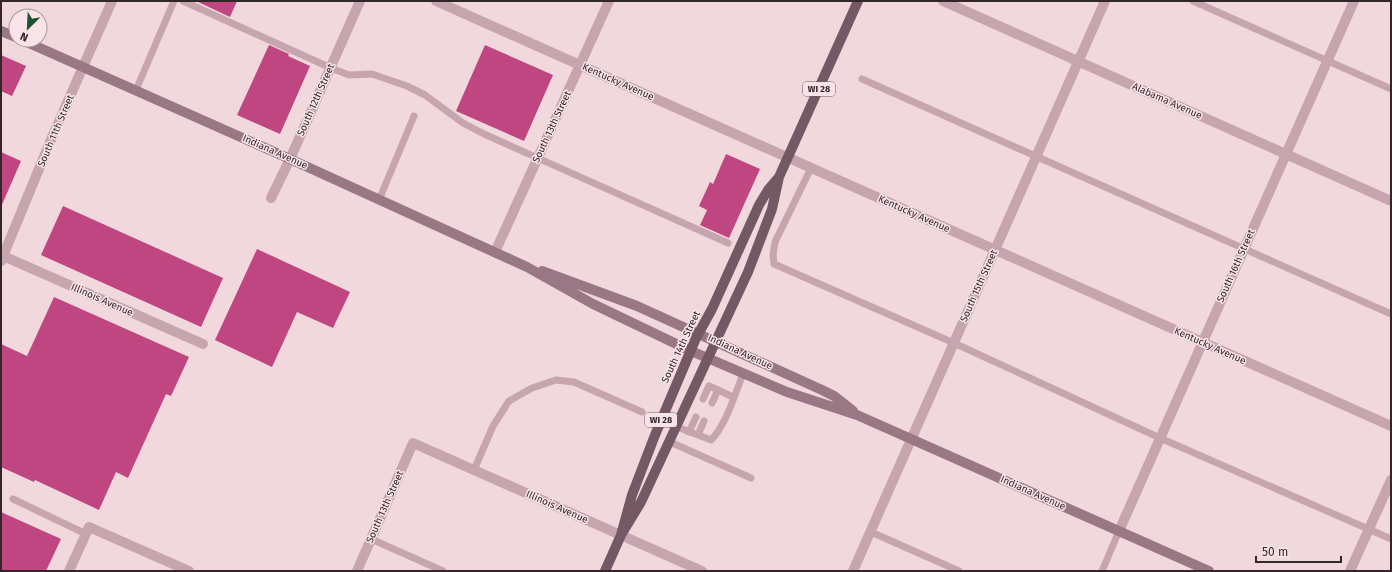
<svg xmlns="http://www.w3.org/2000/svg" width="1392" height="572" font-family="'Fira Sans',sans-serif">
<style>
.building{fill:#c04682}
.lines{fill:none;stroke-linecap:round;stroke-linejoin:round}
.service{stroke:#c7a5af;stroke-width:7}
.minor{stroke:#c7a5af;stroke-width:10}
.secondary{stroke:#9a7784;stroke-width:10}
.primary{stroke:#745863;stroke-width:10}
.labels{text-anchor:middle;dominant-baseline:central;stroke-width:3;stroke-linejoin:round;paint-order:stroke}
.shield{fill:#f8e4e8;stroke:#6e5f64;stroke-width:1}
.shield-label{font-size:9px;font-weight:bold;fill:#33262b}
.street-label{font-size:10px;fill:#33262b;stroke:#f8e4e8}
</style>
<rect width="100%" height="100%" fill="#f0d8dd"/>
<path class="building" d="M196 1H237L230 17Z
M269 45 289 54 288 56 310 66 280 134 237 115Z
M485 45 553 75 524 141 456 111Z
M1 55 26 66 12 96 1 91Z
M1 152 21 161 1 207Z
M726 154 760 169 729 238 700 225 707 210 699 206 710 182 713 184Z
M63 206 223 278 201 327 41 255Z
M257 249 350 292 333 328 297 312 272 367 215 340Z
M54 297 189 357 171 396 166 394 128 478 116 472 99 510 35 480 34 482 1 467V344L27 356Z
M1 512 61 539 46 571H1Z"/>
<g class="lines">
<path class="service" d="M183 1 331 68 349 75 372 74 407 86 425 95 463 123 484 134 728 243
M1193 1 1391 89
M862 79 1391 314
M136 90 174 1
M811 168 775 242 773 255 774 264 954 343 1160 438 1391 539
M379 200 414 116
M703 399 709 386 718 390
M712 403 718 390 733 397
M677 427 711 440C726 425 735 394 743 374
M689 432 696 417
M698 435 704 421
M670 442 751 478
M474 470 493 426 509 401 532 388 556 380 574 382 642 412
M13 499 86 534
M871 532 959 571
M371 539 443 571
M1102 571 1119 531"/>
<path class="minor" d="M436 1 1391 426
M943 1 1391 201
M271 198 290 159 360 1
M495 252 609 1
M1 255 203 344
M1 261 53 135 112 1
M1119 531 1354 1
M69 571 89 527 189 571
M357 571 413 443 702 571
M853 571 1105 1
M1350 571 1391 480"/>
<path class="secondary" d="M1 31 16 37
M22 40 290 159 527 267 593 304 691 351 787 392 857 415 1209 571
M542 271 637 306 822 390 834 396 853 411"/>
<path class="primary" d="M621 535 641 502 748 272 772 209 779 177 858 1
M605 571 621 535 632 495 655 435 696 338 712 309 759 205 768 190 779 177"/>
</g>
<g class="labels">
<g class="shield">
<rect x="803" y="82" width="32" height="14" rx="3"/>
<rect x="645" y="413" width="32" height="14" rx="3"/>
</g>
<g class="shield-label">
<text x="819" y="89">WI 28</text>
<text x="661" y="420">WI 28</text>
</g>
<g class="street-label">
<text transform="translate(618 82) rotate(24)">Kentucky Avenue</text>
<text transform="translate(316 100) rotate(-66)">South 12th Street</text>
<text transform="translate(1167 101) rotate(24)">Alabama Avenue</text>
<text transform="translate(552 127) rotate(-65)">South 13th Street</text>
<text transform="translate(56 131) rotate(-67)">South 11th Street</text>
<text transform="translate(275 152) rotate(24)">Indiana Avenue</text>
<text transform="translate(914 214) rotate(24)">Kentucky Avenue</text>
<text transform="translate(1236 266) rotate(-66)">South 16th Street</text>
<text transform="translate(979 286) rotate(-66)">South 15th Street</text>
<text transform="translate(102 300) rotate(24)">Illinois Avenue</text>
<text transform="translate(1210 346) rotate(24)">Kentucky Avenue</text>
<text transform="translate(681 347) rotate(-65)">South 14th Street</text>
<text transform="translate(740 352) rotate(25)">Indiana Avenue</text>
<text transform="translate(1033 493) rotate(24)">Indiana Avenue</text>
<text transform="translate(385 507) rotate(-66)">South 13th Street</text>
<text transform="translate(557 507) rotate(24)">Illinois Avenue</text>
</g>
</g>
<rect width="1392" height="572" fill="none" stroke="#33262b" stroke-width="4"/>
<g transform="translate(28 28) rotate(204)"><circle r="19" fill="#f8e4e8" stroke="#a9989c"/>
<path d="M0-3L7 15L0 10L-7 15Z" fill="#1e522f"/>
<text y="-6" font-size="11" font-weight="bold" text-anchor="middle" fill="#33262b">N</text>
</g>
<path d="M1256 556v6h85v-6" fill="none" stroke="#33262b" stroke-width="2"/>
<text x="1262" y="556" font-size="12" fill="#33262b" stroke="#f8e4e8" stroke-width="3" paint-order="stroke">50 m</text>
</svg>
